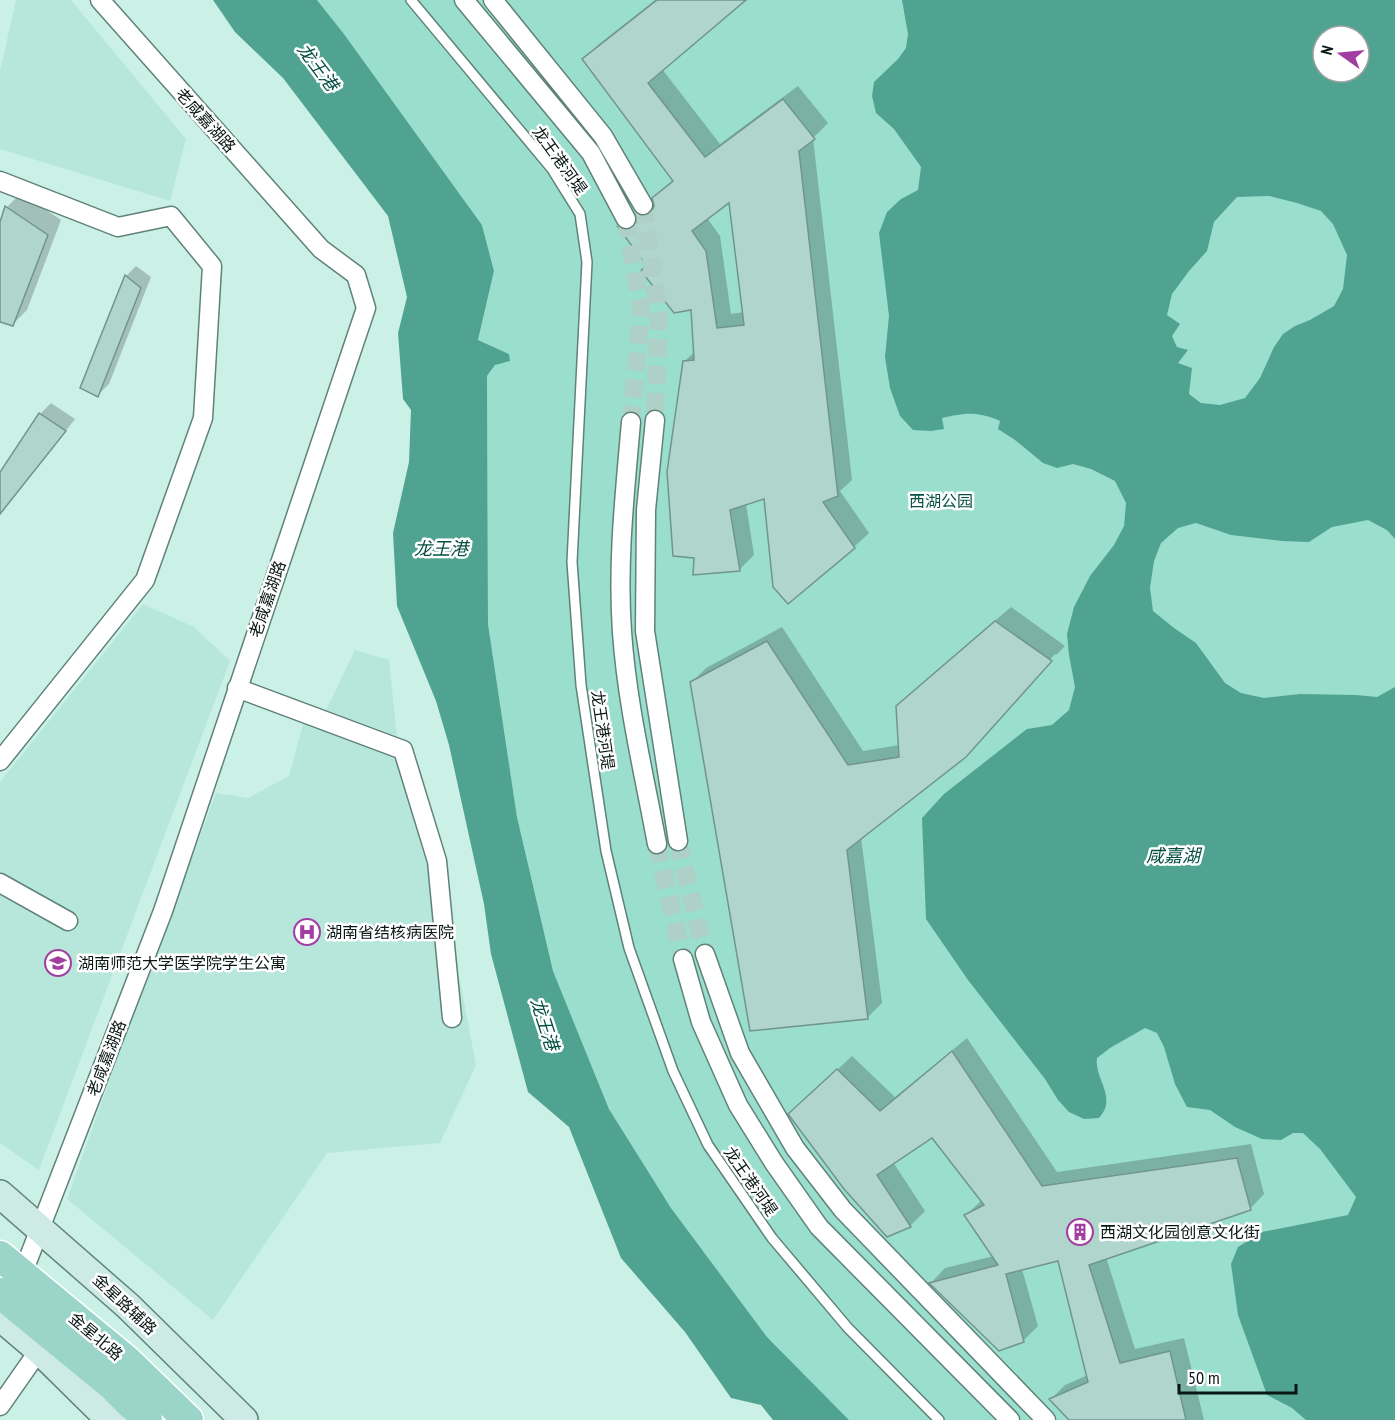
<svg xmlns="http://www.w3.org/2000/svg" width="1395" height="1420" font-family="'PT Sans Narrow','Noto Sans SC',sans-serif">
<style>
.built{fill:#b7e7db}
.green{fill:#9adece;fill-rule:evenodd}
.water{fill:#51a391;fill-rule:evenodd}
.shadow{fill:#0003;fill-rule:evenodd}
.building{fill:#b0d5cc;stroke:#71958c;stroke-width:1.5;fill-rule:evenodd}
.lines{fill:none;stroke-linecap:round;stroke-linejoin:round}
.street-tunnel{stroke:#aed0c7;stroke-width:18;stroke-dasharray:18 9;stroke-linecap:butt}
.lane-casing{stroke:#5f8279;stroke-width:12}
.street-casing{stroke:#5f8279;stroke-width:21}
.secondary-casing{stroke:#5f8279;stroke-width:30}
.primary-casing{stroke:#fff;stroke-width:33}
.lane{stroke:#fff;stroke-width:9}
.street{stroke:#fff;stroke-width:18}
.secondary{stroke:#cdeae4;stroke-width:27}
.primary{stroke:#9bd4c8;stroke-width:30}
.labels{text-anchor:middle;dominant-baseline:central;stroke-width:5;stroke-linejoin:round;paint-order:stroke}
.street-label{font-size:16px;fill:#091714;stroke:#fff}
.park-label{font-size:16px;fill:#075145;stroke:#fff}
.poi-label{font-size:16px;fill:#091714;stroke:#fff;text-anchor:start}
.water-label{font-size:18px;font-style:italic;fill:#054f43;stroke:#fff}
</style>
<rect width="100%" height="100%" fill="#cbf1e7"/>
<path class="built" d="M16 0H71L186 139 170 201 0 149V71Z
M143 604 194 627 230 661 39 1170 0 1143V782Z
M355 650 389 660 397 736 326 710Z
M305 717 403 761 435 849 476 1065 440 1143 327 1153 213 1320 67 1199 137 1003 216 793 248 798 289 776Z"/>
<path class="green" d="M317 0H1395V1420H849L767 1337 671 1208 609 1109 553 971 517 817 488 624 487 376 495 365 509 354 478 340 494 271 482 225 344 34ZM1323 36H1359V72H1323Z"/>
<path class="water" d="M213 0H317L344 34 482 225 494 271 478 340 509 354 510 361 495 365 487 376 488 624 517 817 553 971 609 1109 671 1208 767 1337 849 1420H773L761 1405 731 1398 685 1332 621 1258 569 1127 528 1092 491 954 484 904 449 745 436 701 397 606 393 533 409 462 411 410 403 399 398 333 407 297 388 216 283 78 235 32Z
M902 0H1395V539L1387 530 1368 520 1332 527 1309 542 1282 541 1231 535 1196 523 1178 528 1161 543 1154 561 1150 588 1153 611 1174 628 1196 643 1225 683 1241 693 1264 698 1300 694 1356 695 1377 697 1395 687V1420H1306L1292 1408 1267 1395 1238 1315 1231 1264 1238 1247 1262 1232 1348 1215 1356 1197 1320 1149 1303 1133H1293L1281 1140 1262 1139 1235 1127 1210 1110 1187 1107 1175 1084 1164 1047 1157 1033 1145 1028 1110 1048 1097 1058C1094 1079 1118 1097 1099 1118L1084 1119 1069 1112 1058 1100 1045 1079 968 980 926 919 922 818 944 794 1027 729 1052 725 1069 710 1075 687 1069 655 1067 634 1074 607 1090 576 1114 545 1124 526 1126 503 1115 481 1091 469 1073 464 1057 468 1043 463 1015 440 998 429 1000 421C976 411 966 413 942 418L944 429 931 431 913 430 900 416 890 388 885 357 889 316 879 233 887 212 901 199 918 190 921 167 894 129 876 113 872 96 874 82 898 59 906 48 908 34ZM1323 36H1359V72H1323ZM1269 196 1297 203 1321 211 1333 224 1347 255 1343 289 1334 306 1310 320 1295 326 1283 334 1274 347 1260 378 1245 398 1220 405 1201 403 1189 394 1192 368 1178 363 1188 350 1177 347 1172 336 1180 324 1167 315 1172 294 1189 271 1207 251 1214 222 1237 197Z"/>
<path class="shadow" d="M655 0H744L662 69 720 144 798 86 828 123 813 138 852 480 840 491 869 533 854 547 766 497 746 504 754 555 739 570 695 556 684 362 695 351 692 308 648 265 620 227 634 213 636 214 674 179 584 59 598 45ZM731 200 744 312 731 314 720 236 707 218Z
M21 193 61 220 27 310 13 324 0 320V227L7 207Z
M136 266 151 277 109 384 98 395 126 276Z
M51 403 75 419 0 515V474L40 414Z
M1011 607 1065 646 1056 655 1055 654 973 747 861 837 882 1003 868 1017 692 682 706 668 782 627 863 751 899 745 897 707 912 692Z
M967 1038 1057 1172 1251 1144 1264 1194 1250 1209 1106 1257 1135 1349 1184 1338 1204 1420H1072L1051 1399 1065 1385 1088 1375 1059 1259 1022 1269 1038 1326 1023 1341 931 1283 945 1268 994 1256 966 1215 982 1200 932 1136 893 1162 925 1211 910 1226 888 1236 805 1100 852 1056 895 1097Z"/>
<path class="building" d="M657 0H746L648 83 705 157 783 99 815 139 799 151 838 496 823 502 855 548 788 604 773 587 764 499 730 510 740 571 693 575 694 558 673 556 667 472 683 361 694 360 691 310 674 313 641 271 646 265 618 227 625 230 631 229 635 225 637 220 636 213 642 216 649 214 652 211 654 206 652 198 673 181 582 59ZM729 203 744 325 717 328 706 251 692 231Z
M5 206 48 235 13 326 0 322V222Z
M125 275 141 288 98 397 80 388Z
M39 413 66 431 0 514V472Z
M995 621 1052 661 966 757 847 850 868 1019 750 1031 690 682 767 641 848 765 899 757 896 706Z
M952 1051 1042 1186 1237 1158 1251 1210 1089 1265 1120 1363 1170 1351 1186 1420H1069L1049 1399 1088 1382 1058 1261 1006 1274 1024 1342 999 1351 929 1283 998 1265 964 1215 984 1205 932 1138 877 1175 911 1227 887 1237 844 1189 788 1114 837 1069 880 1111Z"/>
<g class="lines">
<path class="street-tunnel" d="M643 205 659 315 655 420
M626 219 641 311 631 422
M678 841 705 954
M657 844 683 959"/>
<defs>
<path id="lane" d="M411 0 552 169 580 214 587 262 572 562 581 685 606 851 629 948 673 1071 708 1145 772 1238 848 1328 939 1420"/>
<path id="street" d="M464 0 591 153 626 219
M493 0 603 136 643 205
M0 181 118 227 171 216 212 266 203 418 145 580 0 761
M655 420 646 510 645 631 678 841
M631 422C625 492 617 562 622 632 627 704 644 774 657 844
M237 688 403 750 437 861 452 1018
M0 883 68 921
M705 954 740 1053 795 1148 843 1210 1046 1420
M683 959 701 1022 738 1105 774 1163 819 1227 1010 1420
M22 1275 163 911 366 308 356 275 321 249 100 0
M0 1406 35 1356 46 1344"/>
<path id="secondary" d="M0 1194 128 1306 244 1420
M0 1317 40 1351 110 1420"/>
<path id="primary" d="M0 1256 127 1361 188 1420
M0 1293 113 1386 147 1420"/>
</defs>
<use href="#lane" class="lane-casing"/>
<use href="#street" class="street-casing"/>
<use href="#secondary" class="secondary-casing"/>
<use href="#primary" class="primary-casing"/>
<use href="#lane" class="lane"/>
<use href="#street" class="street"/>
<use href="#secondary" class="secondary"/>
<use href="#primary" class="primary"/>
</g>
<defs>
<symbol id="hospital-ring" viewBox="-11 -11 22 22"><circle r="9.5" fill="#fff" stroke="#a23da2" stroke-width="1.5"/><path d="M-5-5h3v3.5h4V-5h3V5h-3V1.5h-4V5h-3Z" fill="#a23da2"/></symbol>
<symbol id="university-ring" viewBox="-11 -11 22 22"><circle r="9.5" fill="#fff" stroke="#a23da2" stroke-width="1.5"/><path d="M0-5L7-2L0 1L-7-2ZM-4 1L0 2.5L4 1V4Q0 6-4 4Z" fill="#a23da2"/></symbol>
<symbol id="building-ring" viewBox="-11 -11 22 22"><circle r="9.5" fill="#fff" stroke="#a23da2" stroke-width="1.5"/><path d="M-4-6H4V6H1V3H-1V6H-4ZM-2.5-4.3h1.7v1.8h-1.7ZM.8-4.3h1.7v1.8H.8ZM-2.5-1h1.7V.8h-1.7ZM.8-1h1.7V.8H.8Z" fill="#a23da2"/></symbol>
</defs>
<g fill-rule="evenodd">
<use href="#hospital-ring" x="292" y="917" width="30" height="30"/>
<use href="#university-ring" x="43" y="948" width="30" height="30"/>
<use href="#building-ring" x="1065" y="1217" width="30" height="30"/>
</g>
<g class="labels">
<g class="street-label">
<text transform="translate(206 120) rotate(48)">老咸嘉湖路</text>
<text transform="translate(560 160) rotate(54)">龙王港河堤</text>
<text transform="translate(267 599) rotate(-71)">老咸嘉湖路</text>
<text transform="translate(603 730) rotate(82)">龙王港河堤</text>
<text transform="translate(106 1058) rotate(-69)">老咸嘉湖路</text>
<text transform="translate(751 1181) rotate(55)">龙王港河堤</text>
<text transform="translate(125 1304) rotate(43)">金星路辅路</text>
<text transform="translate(96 1336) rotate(40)">金星北路</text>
</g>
<g class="park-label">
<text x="941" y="501">西湖公园</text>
</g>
<g class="poi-label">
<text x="326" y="932">湖南省结核病医院</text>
<text x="78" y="963">湖南师范大学医学院学生公寓</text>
<text x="1100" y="1232">西湖文化园创意文化街</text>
</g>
<g class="water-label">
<text transform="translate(318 67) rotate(53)">龙王港</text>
<text x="441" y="548">龙王港</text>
<text x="1173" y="855">咸嘉湖</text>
<text transform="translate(545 1024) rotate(72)">龙王港</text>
</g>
</g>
<g transform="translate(1341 54) rotate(285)"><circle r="28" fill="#ffffff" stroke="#9da2a1" stroke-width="1.5"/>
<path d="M0-4.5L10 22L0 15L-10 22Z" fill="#a23da2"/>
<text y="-9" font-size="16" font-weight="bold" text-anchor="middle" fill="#091714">N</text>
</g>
<path d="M1179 1384v9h117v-9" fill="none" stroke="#091714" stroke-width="3"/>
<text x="1188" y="1384" font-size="18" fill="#091714" stroke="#ffffff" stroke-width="4.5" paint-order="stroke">50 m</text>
</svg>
